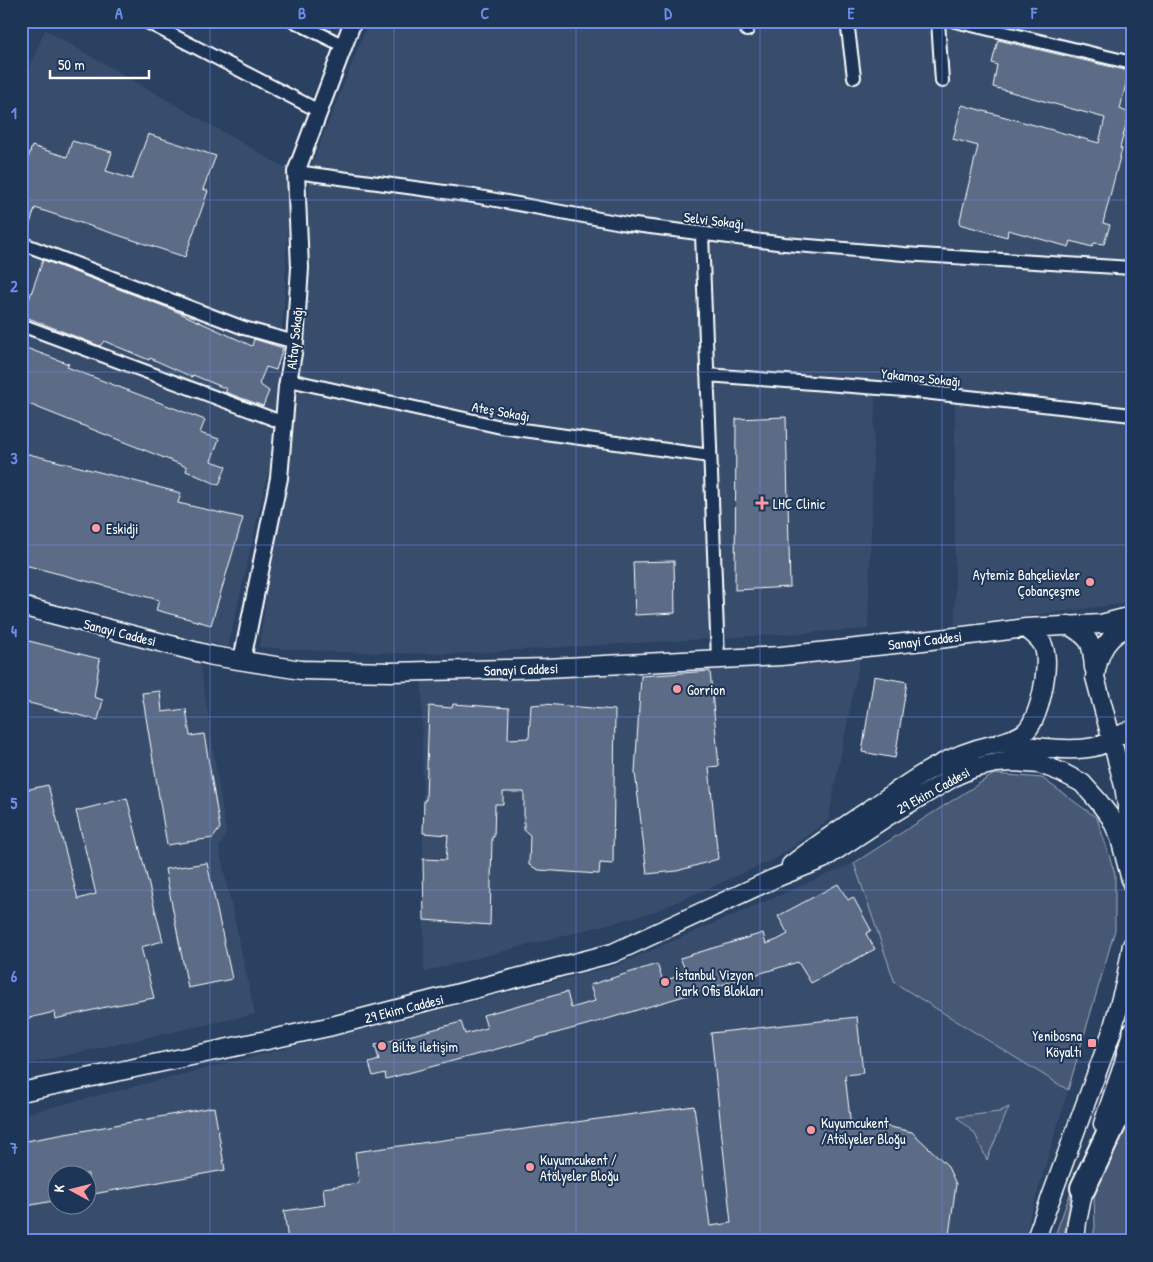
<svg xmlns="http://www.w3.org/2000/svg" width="1153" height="1262" font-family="'Patrick Hand',sans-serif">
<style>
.built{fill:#394e6c;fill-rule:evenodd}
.green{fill:#465975;stroke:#a2acba}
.building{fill:#5b6c86;stroke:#fff}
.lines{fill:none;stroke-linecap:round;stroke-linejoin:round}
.minor-casing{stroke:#fff;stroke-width:16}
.tertiary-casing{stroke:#fff;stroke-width:20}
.secondary-casing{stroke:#fff;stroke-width:21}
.motorway-casing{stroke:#fff;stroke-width:28}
.minor{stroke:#1d3557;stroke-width:12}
.tertiary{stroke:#1d3557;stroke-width:16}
.secondary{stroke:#1d3557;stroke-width:18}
.motorway{stroke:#1d3557;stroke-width:24}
.grid{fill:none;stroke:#6c8ce6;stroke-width:1;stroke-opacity:0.55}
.poi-dot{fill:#ff9aa2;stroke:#1d3557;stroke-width:2}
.labels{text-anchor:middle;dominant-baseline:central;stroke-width:4;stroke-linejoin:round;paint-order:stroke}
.street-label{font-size:14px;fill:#fff;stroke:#1d3557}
.poi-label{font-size:14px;fill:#fff;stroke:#1d3557;text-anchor:start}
.neatline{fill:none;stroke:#6c8ce6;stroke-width:2}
.grid-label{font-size:16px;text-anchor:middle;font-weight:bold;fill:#6c8ce6}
</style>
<rect width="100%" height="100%" fill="#2a4161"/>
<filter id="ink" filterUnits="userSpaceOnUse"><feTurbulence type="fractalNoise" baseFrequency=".02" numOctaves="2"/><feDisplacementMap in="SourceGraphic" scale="10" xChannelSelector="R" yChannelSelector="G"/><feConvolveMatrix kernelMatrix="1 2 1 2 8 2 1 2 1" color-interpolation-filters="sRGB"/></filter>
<g filter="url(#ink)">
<path class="built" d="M369 21H1132V543L1129 603 955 625V401L875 395 868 629 452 654 334 652 259 647 297 390 311 166Z
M45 30 289 170 285 290 270 463 228 648 21 595V88Z
M21 617 200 663 226 833 219 848 255 1014 26 1064 21 1062Z
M860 658 828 820 777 858 654 912 424 972 422 678 720 666Z
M854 863 895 983 1068 1090 1023 1241H21V1115L615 966ZM58 1174H88V1204H58Z"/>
<path class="green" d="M994 774 1042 778 1097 818 1115 874V930L1068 1090 895 983 854 863Z
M1132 1106V1241H1092L1095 1227 1094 1197 1100 1178Z
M1009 1107 987 1160 975 1134 957 1117 999 1112Z
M1073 1186 1063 1241H1053Z"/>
<path class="building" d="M998 40 1129 71 1120 109 1129 113 1120 148 1122 149 1103 223 1110 225 1104 244 1094 243 1092 247 1071 241 1069 247 1008 230 1007 237 959 224 978 146 953 139 962 105 1099 143 1105 118 993 87 997 65 992 63Z
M148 134 216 156 203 189 208 191 185 257 35 208 26 236 21 235V180L32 146 67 157 72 141 112 152 106 171 132 179Z
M43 260 171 309 252 346 254 339 283 348 276 370 266 367 259 384 269 391 263 406 225 392 227 389 193 375 192 377 150 358 149 360 104 341 100 346 23 316Z
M21 346 69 364 67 367 205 420 200 433 219 439 211 461 226 466 219 485 186 471 187 467 21 401Z
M786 417 790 587 735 590 736 419Z
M21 452 181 493 178 503 243 518 211 625 156 610 159 600 21 564Z
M674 561 675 613 635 615 633 562Z
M21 639 100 659 94 697 103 700 98 720 21 701Z
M710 671 719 766 709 767 718 859 677 871 647 874 635 772 641 676Z
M874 676 907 682 895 758 862 752Z
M160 691 162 712 186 709 190 736 204 734 220 828 213 838 167 845 142 693Z
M453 704 509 708 508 739 529 738 531 705 544 704 615 710 613 864 600 863 599 874 539 870 529 865 530 835 524 830V792H503V804H495L494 837H492L490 925 424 920 423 859 446 860 448 835 423 833 424 800H426L429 706 452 708Z
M48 785 78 899 96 894 76 811 127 798 163 941 141 947 154 998 106 1007 55 1019 54 1012 21 1020V917L29 916 21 884V791Z
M207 863 232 979 188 988 165 869Z
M838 884 848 900 853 897 871 930 866 934 875 949 811 983 798 962 597 1022 386 1079 385 1073 373 1076 369 1063 379 1060 375 1045 461 1022 465 1034 487 1028 483 1015 567 992 571 1008 595 1001 590 985 657 964 663 981 682 975 680 972 685 969 680 958 763 933 766 944 777 940 788 934 778 916Z
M857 1017 863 1073 845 1075 851 1127 877 1124 912 1132 947 1165 956 1184 949 1235 945 1241H288L284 1211 325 1205 323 1188 359 1183 355 1152 694 1106 710 1226 731 1223 711 1033Z
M214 1107 225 1170 88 1195V1174H58V1200L21 1207V1142Z"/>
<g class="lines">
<defs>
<path id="minor" d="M145 21 319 111
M294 21 344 46
M746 21 747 30
M847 21 854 77
M938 21 942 81
M955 21 1132 63
M296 172 474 196 627 224 785 244 904 254 1132 268
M702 234 718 659
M21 243 244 328 295 342
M21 325 284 423
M707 375 905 390 1132 415
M289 380 501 427 710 456"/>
<path id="tertiary" d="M242 660 279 478 287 387 295 342 300 268 296 172 353 21"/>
<path id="secondary" d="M21 606 213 656 301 670 391 672 546 668 781 656 923 641 1026 628 1101 624 1132 616
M1068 625C1091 638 1092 642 1094 668
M1132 626C1107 634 1098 653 1095 677L1124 786 1132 838
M1000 743C1008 740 1018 738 1025 732 1040 719 1050 666 1044 648 1042 640 1032 633 1026 628
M791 865C818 844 846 825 875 806 912 780 946 755 992 745 999 744 1007 745 1015 745 1039 747 1071 752 1094 747 1109 744 1118 734 1132 730
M21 1092 328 1027 613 953 773 879 823 859 888 816 957 775 974 768 996 763 1014 762 1040 764 1061 772 1082 783 1098 801 1111 818 1120 838 1132 884
M1103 1124 1123 1066 1132 1032
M1035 1241 1111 1034 1125 984 1132 945
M1075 1241 1077 1222 1086 1178"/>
<path id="motorway" d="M1083 1188 1121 1108 1132 1093"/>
</defs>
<use href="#minor" class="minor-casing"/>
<use href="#tertiary" class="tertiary-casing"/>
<use href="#secondary" class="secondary-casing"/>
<use href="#motorway" class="motorway-casing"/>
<use href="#minor" class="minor"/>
<use href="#tertiary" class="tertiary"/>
<use href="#secondary" class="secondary"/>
<use href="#motorway" class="motorway"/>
</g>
</g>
<path class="grid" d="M210 21V1241M394 21V1241M576 21V1241M760 21V1241M942 21V1241M21 200H1132M21 372H1132M21 545H1132M21 717H1132M21 890H1132M21 1062H1132"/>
<g class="poi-dot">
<path d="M759.5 495.5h5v5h5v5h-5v5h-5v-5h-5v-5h5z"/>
<circle cx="96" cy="528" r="5"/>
<circle cx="1090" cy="582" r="5"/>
<circle cx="677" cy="689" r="5"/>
<circle cx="665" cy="982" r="5"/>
<rect x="1087" y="1038" width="10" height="10" rx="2.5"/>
<circle cx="382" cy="1046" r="5"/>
<circle cx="811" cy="1130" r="5"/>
<circle cx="530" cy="1167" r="5"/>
</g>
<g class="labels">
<g class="street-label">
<text transform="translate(714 220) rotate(7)">Selvi Sokağı</text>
<text transform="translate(294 338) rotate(-84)">Altay Sokağı</text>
<text transform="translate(921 377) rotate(6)">Yakamoz Sokağı</text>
<text transform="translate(501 411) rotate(10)">Ateş Sokağı</text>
<text transform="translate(120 632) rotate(14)">Sanayi Caddesi</text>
<text transform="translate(925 640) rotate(-7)">Sanayi Caddesi</text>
<text transform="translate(521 669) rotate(-2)">Sanayi Caddesi</text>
<text transform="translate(933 790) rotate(-29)">29 Ekim Caddesi</text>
<text transform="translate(404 1008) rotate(-14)">29 Ekim Caddesi</text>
</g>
<g class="poi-label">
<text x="773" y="503">LHC Clinic</text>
<text x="106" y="528">Eskidji</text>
<text x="1080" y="574" text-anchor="end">Aytemiz Bahçelievler<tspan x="1080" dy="16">Çobançeşme</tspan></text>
<text x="687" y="689">Gorrion</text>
<text x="675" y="974">İstanbul Vizyon<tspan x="675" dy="16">Park Ofis Blokları</tspan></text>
<text x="1082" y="1035" text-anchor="end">Yenibosna<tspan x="1082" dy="16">Köyaltı</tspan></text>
<text x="392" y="1046">Bilte iletişim</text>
<text x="821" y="1122">Kuyumcukent<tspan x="821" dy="16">/Atölyeler Bloğu</tspan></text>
<text x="540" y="1159">Kuyumcukent /<tspan x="540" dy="16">Atölyeler Bloğu</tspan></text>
</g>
</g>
<rect width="1153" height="1262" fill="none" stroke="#1d3557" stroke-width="55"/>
<g transform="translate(72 1190) rotate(277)"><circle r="24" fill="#1d3557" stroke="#77869a"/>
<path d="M0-4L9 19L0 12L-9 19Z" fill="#ff9aa2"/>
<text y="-8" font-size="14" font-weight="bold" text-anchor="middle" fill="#ffffff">K</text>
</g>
<path d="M50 70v8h99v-8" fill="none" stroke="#ffffff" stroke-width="2.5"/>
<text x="58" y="70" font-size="15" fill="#ffffff" stroke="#1d3557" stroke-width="4" paint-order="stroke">50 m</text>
<rect x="28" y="28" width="1098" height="1206" class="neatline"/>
<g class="grid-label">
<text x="119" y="19">A</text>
<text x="302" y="19">B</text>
<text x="485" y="19">C</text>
<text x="668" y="19">D</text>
<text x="851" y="19">E</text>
<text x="1034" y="19">F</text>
<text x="14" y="119">1</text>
<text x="14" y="292">2</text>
<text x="14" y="464">3</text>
<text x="14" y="637">4</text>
<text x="14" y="809">5</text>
<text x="14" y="982">6</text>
<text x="14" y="1154">7</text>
</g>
</svg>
